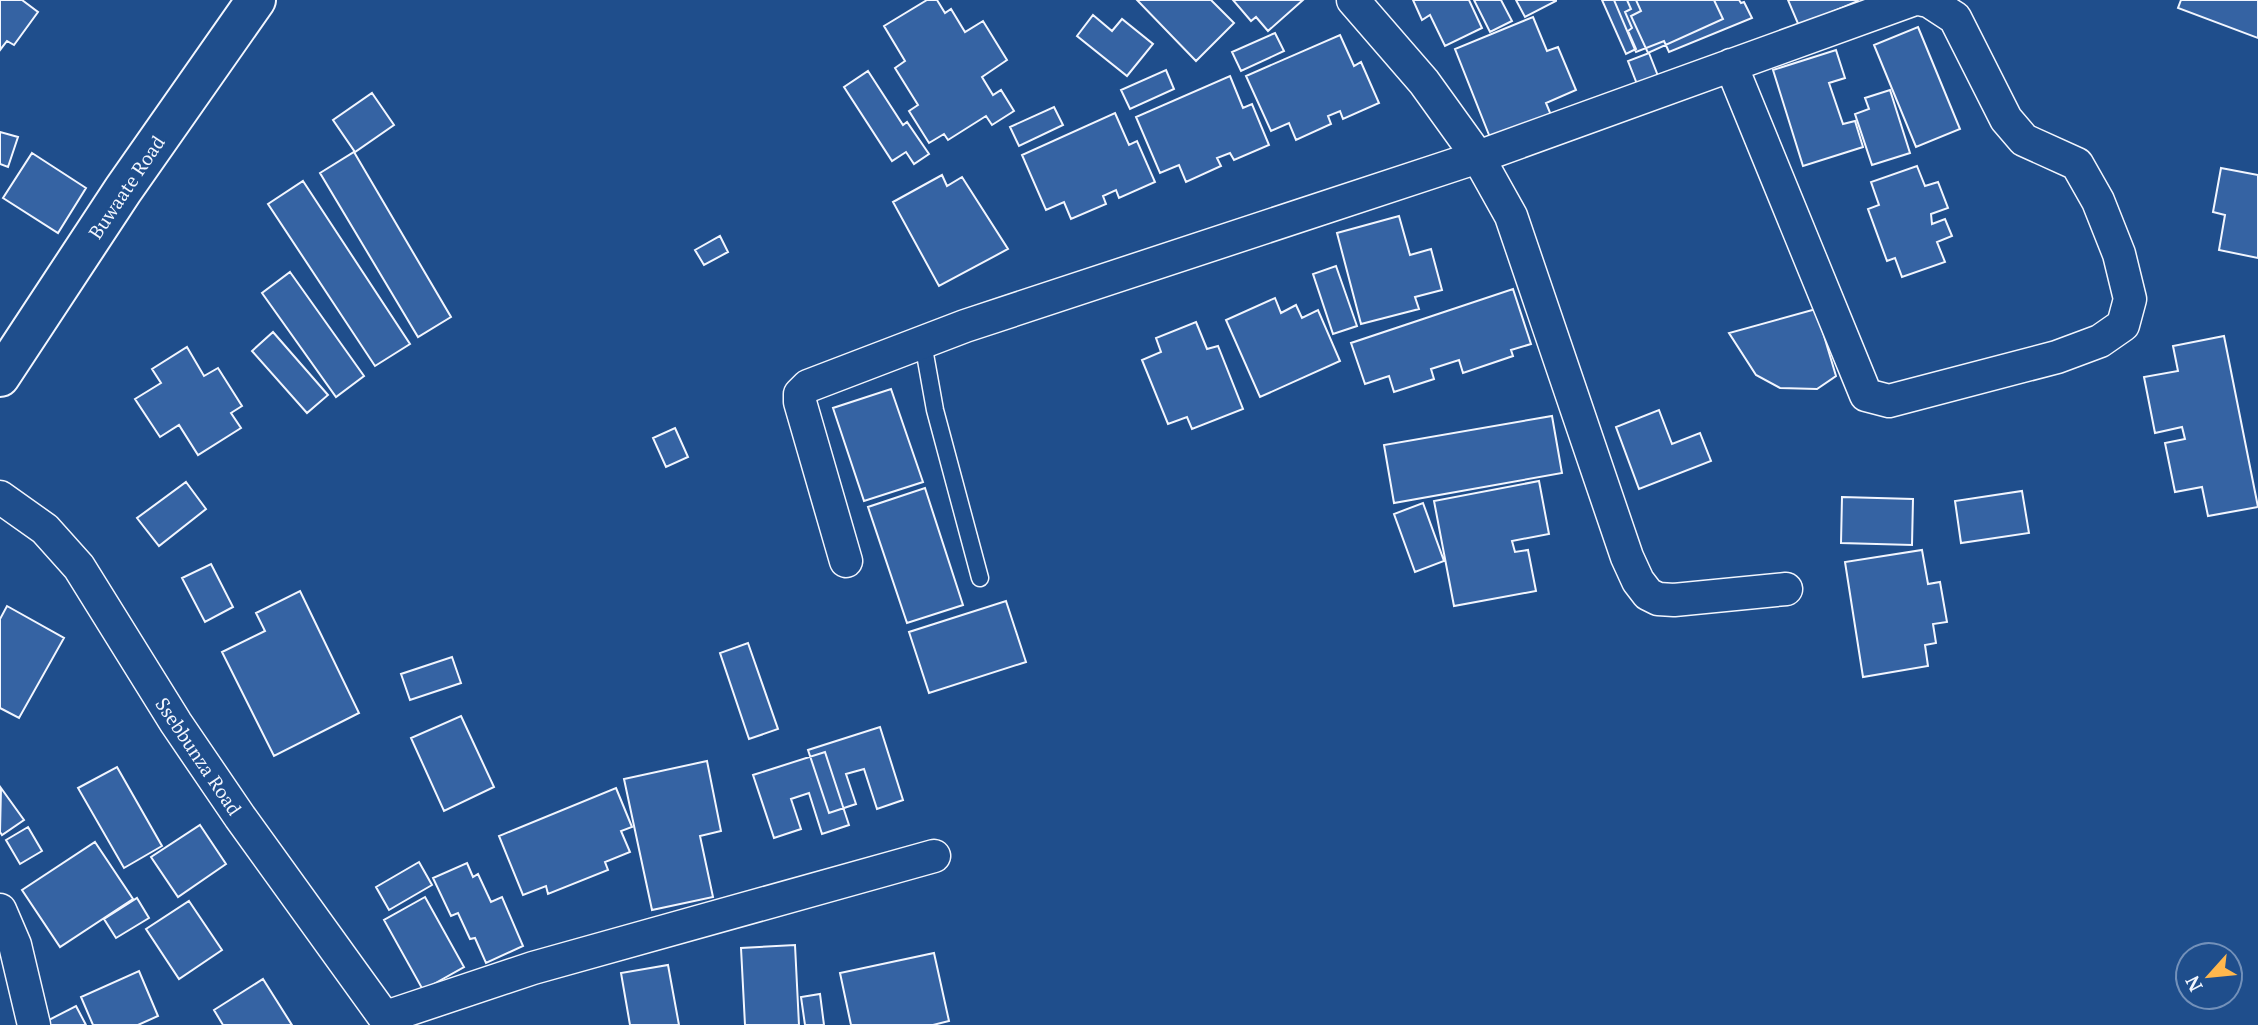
<svg xmlns="http://www.w3.org/2000/svg" width="2258" height="1025" font-family="'PT Serif',serif">
<style>
.building{fill:#3563a3;stroke:#f2f6ff;stroke-width:2}
.lines{fill:none;stroke-linecap:round;stroke-linejoin:round}
.service-casing{stroke:#f2f6ff;stroke-width:19}
.minor-casing{stroke:#f2f6ff;stroke-width:35}
.tertiary-casing{stroke:#f2f6ff;stroke-width:42}
.service{stroke:#1f4e8c;stroke-width:16}
.minor{stroke:#1f4e8c;stroke-width:32}
.tertiary{stroke:#1f4e8c;stroke-width:38}
.labels{text-anchor:middle;dominant-baseline:central;stroke-width:5;stroke-linejoin:round;paint-order:stroke}
.street-label{font-size:19px;fill:#f2f6ff;stroke:#1f4e8c}
</style>
<rect width="100%" height="100%" fill="#1f4e8c"/>
<path class="building" d="M0 0H22L38 12 14 45 7 41 0 50Z
M927 0H937L945 13 951 9 965 32 983 21 1007 60 982 77 993 95 1001 90 1014 111 992 125 986 116 948 140 944 134 929 143 909 111 918 105 895 68 905 61 884 26Z
M1137 0H1211L1234 23 1196 61Z
M1233 0H1303L1268 31 1256 17 1251 21Z
M1413 0H1469L1482 28 1445 46 1430 15 1422 20Z
M1474 0H1501L1512 21 1490 32Z
M1516 0H1556V1L1525 17Z
M1602 0H1627L1631 9 1625 12 1632 28 1628 31 1636 49 1626 54Z
M1614 0H1739L1741 3 1744 2 1752 18 1669 52 1664 41 1636 52Z
M1636 0H1714L1723 19 1648 53 1631 16 1641 11Z
M1788 0H1857L1858 1 1799 26Z
M2181 0H2258V38L2178 8Z
M1093 15 1112 31 1122 19 1153 44 1127 76 1077 36Z
M1533 17 1547 51 1558 47 1576 90 1546 103 1551 115 1491 140 1455 49Z
M1918 27 1960 129 1916 147 1874 45Z
M1275 33 1284 51 1241 71 1232 52Z
M1340 35 1354 66 1361 62 1379 103 1343 119 1340 111 1328 116 1331 124 1296 140 1289 123 1271 131 1246 76Z
M1836 50 1845 78 1829 83 1843 124 1855 121 1863 147 1803 166 1773 70Z
M1649 53 1658 76 1637 84 1628 61Z
M1166 70 1174 89 1130 109 1121 90Z
M868 71 903 125 907 122 929 154 914 164 906 152 892 161 844 87Z
M1230 76 1243 108 1252 104 1269 145 1234 160 1230 153 1217 158 1221 166 1186 182 1179 165 1160 173 1136 117Z
M1890 90 1910 153 1872 165 1855 114 1869 109 1865 98Z
M372 93 394 125 355 152 333 120Z
M1054 107 1063 125 1019 146 1010 127Z
M1115 113 1129 145 1137 141 1155 182 1119 198 1116 190 1103 196 1106 204 1071 219 1064 202 1046 210 1022 155Z
M0 132 18 137 8 167 0 164Z
M354 152 451 317 418 337 320 173Z
M32 153 86 188 58 233 3 198Z
M1917 166 1925 186 1938 182 1948 208 1931 214 1932 224 1945 219 1952 236 1937 242 1945 262 1902 277 1895 258 1887 261 1868 209 1879 205 1871 182Z
M2221 168 2258 175V258L2219 250 2225 215 2213 212Z
M942 175 947 186 962 177 1008 249 939 286 893 202Z
M303 181 410 344 375 366 268 204Z
M1399 216 1410 255 1431 249 1442 290 1415 297 1419 309 1361 324 1337 233Z
M720 236 728 252 704 265 695 250Z
M1336 266 1357 326 1333 334 1313 274Z
M290 272 364 376 336 397 262 293Z
M1513 289 1531 344 1511 350 1513 356 1463 373 1459 360 1431 369 1434 379 1394 392 1389 376 1365 384 1351 343Z
M1275 298 1281 313 1296 305 1302 318 1318 310 1340 361 1260 397 1226 320Z
M1816 309 1836 376 1817 389 1780 388 1756 375 1729 333Z
M1196 322 1207 349 1218 346 1243 409 1192 429 1187 417 1168 424 1142 360 1161 352 1156 338Z
M273 332 328 395 307 413 252 351Z
M2224 336 2258 507 2208 516 2202 487 2175 492 2165 443 2185 439 2182 427 2155 433 2144 377 2178 371 2173 346Z
M187 347 204 376 218 368 242 406 231 413 241 428 198 455 179 425 160 437 135 399 161 383 152 369Z
M891 389 923 482 864 501 833 408Z
M1659 410 1672 444 1700 433 1711 461 1639 489 1616 427Z
M1552 416 1562 473 1394 503 1384 445Z
M675 428 688 457 666 467 653 438Z
M1539 481 1549 534 1512 541 1515 552 1528 550 1536 591 1454 606 1434 501Z
M186 482 206 509 159 546 137 518Z
M925 488 963 605 907 623 868 507Z
M2022 491 2029 533 1961 543 1955 501Z
M1842 497 1913 499 1912 545 1841 543Z
M1423 503 1444 561 1415 572 1394 514Z
M1922 550 1928 584 1940 582 1947 622 1933 624 1936 643 1925 645 1928 666 1863 677 1845 562Z
M211 564 233 607 205 622 182 578Z
M300 591 359 713 274 756 222 652 265 631 256 613Z
M1006 601 1026 662 929 693 909 632Z
M7 606 64 638 19 718 0 708V619Z
M748 643 778 729 749 739 720 653Z
M452 657 461 683 410 700 401 674Z
M461 716 494 787 444 811 411 738Z
M880 727 903 800 877 809 864 769 846 774 856 804 829 813 808 750Z
M825 752 849 825 822 834 809 793 791 799 801 829 774 838 753 775Z
M707 761 721 831 700 836 713 897 652 910 624 779Z
M117 767 162 846 124 868 78 788Z
M1 788 24 820 2 835 0 832Z
M616 788 632 827 621 831 630 852 605 862 608 870 548 894 546 886 523 895 499 836Z
M200 825 226 864 178 897 151 857Z
M28 827 42 851 20 864 6 840Z
M95 842 133 899 60 947 22 890Z
M419 862 432 885 389 910 376 887Z
M467 863 473 877 478 874 491 902 502 897 523 946 486 963 475 938 470 939 458 913 451 916 433 878Z
M425 897 464 967 423 990 384 920Z
M137 898 149 918 116 938 104 919Z
M189 901 222 950 179 979 146 929Z
M795 945 799 1025H745L741 948Z
M934 953 949 1021 933 1025H851L840 973Z
M668 965 679 1025H630L621 973Z
M139 971 158 1016 138 1025H93L81 997Z
M263 979 292 1025H223L214 1010Z
M820 994 824 1025H805L801 997Z
M76 1006 86 1025H46L45 1022Z"/>
<g class="lines">
<defs>
<path id="service" d="M923 343 935 410 980 578"/>
<path id="minor" d="M1353 0 1424 82 1478 157 1492 182 1511 216 1627 557 1638 581 1648 594 1658 599 1674 600 1786 589
M1731 65 1866 395 1889 401 2057 357 2100 341 2123 325 2130 299 2119 254 2098 201 2077 164 2024 140 2006 119 1955 18 1929 1 1923 0
M0 497 45 529 79 567 176 723 240 817 390 1025
M846 561 800 402V394L808 386 965 326 1478 157 1912 0
M0 910 15 945 34 1025
M386 1017 533 968 934 856"/>
<path id="tertiary" d="M0 377 123 190 256 0"/>
</defs>
<use href="#service" class="service-casing"/>
<use href="#minor" class="minor-casing"/>
<use href="#tertiary" class="tertiary-casing"/>
<use href="#service" class="service"/>
<use href="#minor" class="minor"/>
<use href="#tertiary" class="tertiary"/>
</g>
<g class="labels">
<g class="street-label">
<text transform="translate(126 187) rotate(-56)">Buwaate Road</text>
<text transform="translate(199 756) rotate(56)">Ssebbunza Road</text>
</g>
</g>
<g transform="translate(2209 976) rotate(243)"><circle r="33" fill="#1f4e8c" stroke="#7391ba" stroke-width="2"/>
<path d="M0-5L12 26L0 18L-12 26Z" fill="#ffb74d"/>
<text y="-10" font-size="19" font-weight="bold" text-anchor="middle" fill="#f2f6ff">N</text>
</g>
</svg>
